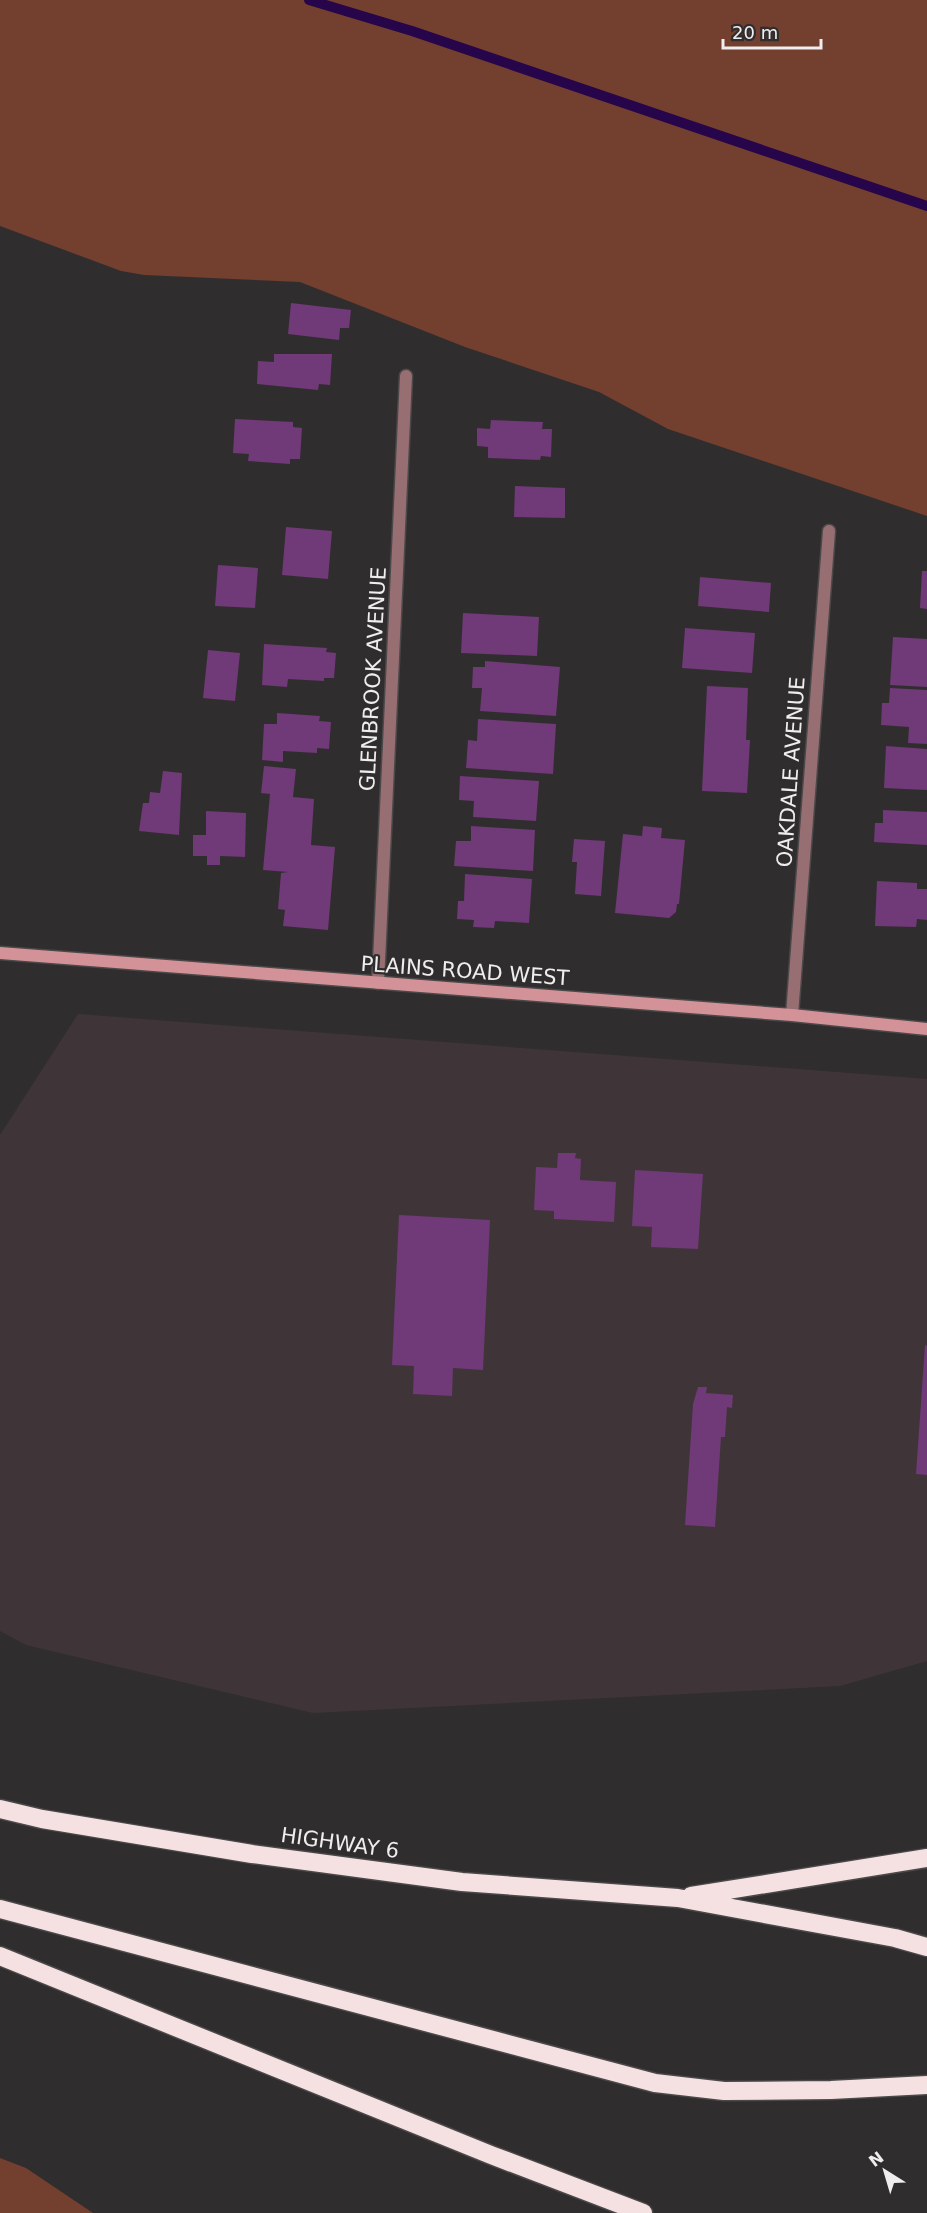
<svg xmlns="http://www.w3.org/2000/svg" width="927" height="2213" font-family="'DejaVu Sans',sans-serif">
<style>
.built{fill:#3f3539}
.green{fill:#733f2e}
.lines{fill:none;stroke-linecap:round;stroke-linejoin:round}
.stream{stroke:#26054b;stroke-width:10}
.building{fill:#703977}
.street-casing{stroke:#4b4849;stroke-width:15}
.secondary-casing{stroke:#4b4849;stroke-width:15}
.highway-casing{stroke:#4b4849;stroke-width:21}
.street{stroke:#976e72;stroke-width:12}
.secondary{stroke:#d29298;stroke-width:12}
.highway{stroke:#f5e0e2;stroke-width:18}
.labels{text-anchor:middle;dominant-baseline:central;stroke-width:4.5;stroke-linejoin:round;paint-order:stroke}
.street-label{font-size:21px;fill:#f0edee;stroke:#302d2e}
</style>
<rect width="100%" height="100%" fill="#302d2e"/>
<path class="built" d="M78 1014 927 1079V1661L840 1686 313 1713 26 1645 0 1631V1135Z"/>
<path class="green" d="M0 0H927V516L668 429 599 392 465 347 300 282 144 275 121 271 0 226Z
M0 2158 26 2168 93 2213H0Z"/>
<g class="lines">
<path class="stream" d="M309 0 412 31 927 206"/>
</g>
<path class="building" d="M291 303 351 310 349 328H340L339 340 288 334Z
M274 354H332L330 385 319 384 318 390 257 384 258 361 274 362Z
M235 419 293 422V427L302 428 300 459H290V464L248 461 249 454 233 453Z
M491 420 543 422 542 429H552L551 457 541 456 540 460 488 458V447L477 446V428L490 429Z
M515 486 565 488V518L514 517Z
M286 527 332 531 328 579 282 575Z
M218 565 258 568 255 608 215 606Z
M922 571H927V609L920 608Z
M700 577 771 583 769 612 698 606Z
M463 613 539 617 537 656 461 653Z
M685 628 755 633 752 673 682 668Z
M893 637 927 639V687L890 685Z
M264 644 327 648 326 652 336 653 334 678H324V681L288 679 287 687 262 685Z
M208 650 240 653 235 701 203 698Z
M485 661 560 667 556 716 480 711 482 688H472L473 667H485Z
M707 686 748 688 746 740H750L747 793 702 791Z
M890 688 927 690V744L908 743 909 727 881 725 882 703H889Z
M277 713 320 716 319 721 331 722 329 749 317 748V753L283 751V762L262 760 264 724H277Z
M478 719 556 724 553 774 466 768 468 740 477 741Z
M886 746 927 749V790L884 788Z
M264 766 296 769 293 797 314 799 311 845 335 847 328 930 283 926 285 910 278 909 281 873 288 872 263 870 270 794 261 793Z
M163 771 182 773 179 835 139 831 143 803H149L150 792 160 793Z
M460 776 539 781 536 821 473 817 474 801 459 800Z
M883 810 927 812V845L874 842 875 823H883Z
M206 811 246 813 245 857 220 856V865H207V856H193V835H206Z
M471 826 535 830 533 871 454 866 456 841H471Z
M643 826 662 828 661 838 685 840 679 904H677L676 912 669 918 615 913 623 834 642 836Z
M574 839 605 841 601 896 575 894 577 862H572Z
M465 874 532 879 529 923 495 921 494 928 473 927 474 920 457 919 458 901H464Z
M877 881 917 883V889H927V920L917 919 916 927 875 926Z
M558 1153H576L575 1158 581 1159 580 1180 616 1182 614 1222 554 1219V1211L534 1210 536 1167 557 1168Z
M635 1170 703 1174 698 1249 651 1247 652 1227 632 1226Z
M399 1215 490 1220 483 1370 453 1368 452 1396 413 1394 414 1366 392 1365Z
M925 1345 927 1346V1475L916 1474Z
M698 1387H707L706 1393 733 1395 732 1408 727 1407 725 1437H721L715 1527 685 1525 693 1404Z"/>
<g class="lines">
<defs>
<path id="street" d="M378 983 406 376
M792 1015 829 531"/>
<path id="secondary" d="M0 953 792 1015 927 1029"/>
<path id="highway" d="M0 1809 42 1819 252 1854 462 1882 678 1898 895 1938 927 1947
M691 1896 927 1858
M0 1909 655 2083 724 2091 831 2090 927 2085
M0 1956 491 2155 643 2213"/>
</defs>
<use href="#street" class="street-casing"/>
<use href="#secondary" class="secondary-casing"/>
<use href="#highway" class="highway-casing"/>
<use href="#street" class="street"/>
<use href="#secondary" class="secondary"/>
<use href="#highway" class="highway"/>
</g>
<g class="labels">
<g class="street-label">
<text transform="translate(373 679) rotate(-87)">GLENBROOK AVENUE</text>
<text transform="translate(791 772) rotate(-86)">OAKDALE AVENUE</text>
<text transform="translate(465 971) rotate(4)">PLAINS ROAD WEST</text>
<text transform="translate(340 1843) rotate(8)">HIGHWAY 6</text>
</g>
</g>
<g transform="translate(885 2171) rotate(323)" stroke="#302d2e" stroke-width="4.5" paint-order="stroke">
<path d="M0-4.5L10 22L0 15L-10 22Z" fill="#f0edee"/>
<text y="-9" font-size="16" font-weight="bold" text-anchor="middle" fill="#f0edee">N</text>
</g>
<path d="M723 39v9h98v-9" fill="none" stroke="#f0edee" stroke-width="3"/>
<text x="732" y="39" font-size="18" fill="#f0edee" stroke="#302d2e" stroke-width="4.5" paint-order="stroke">20 m</text>
</svg>
